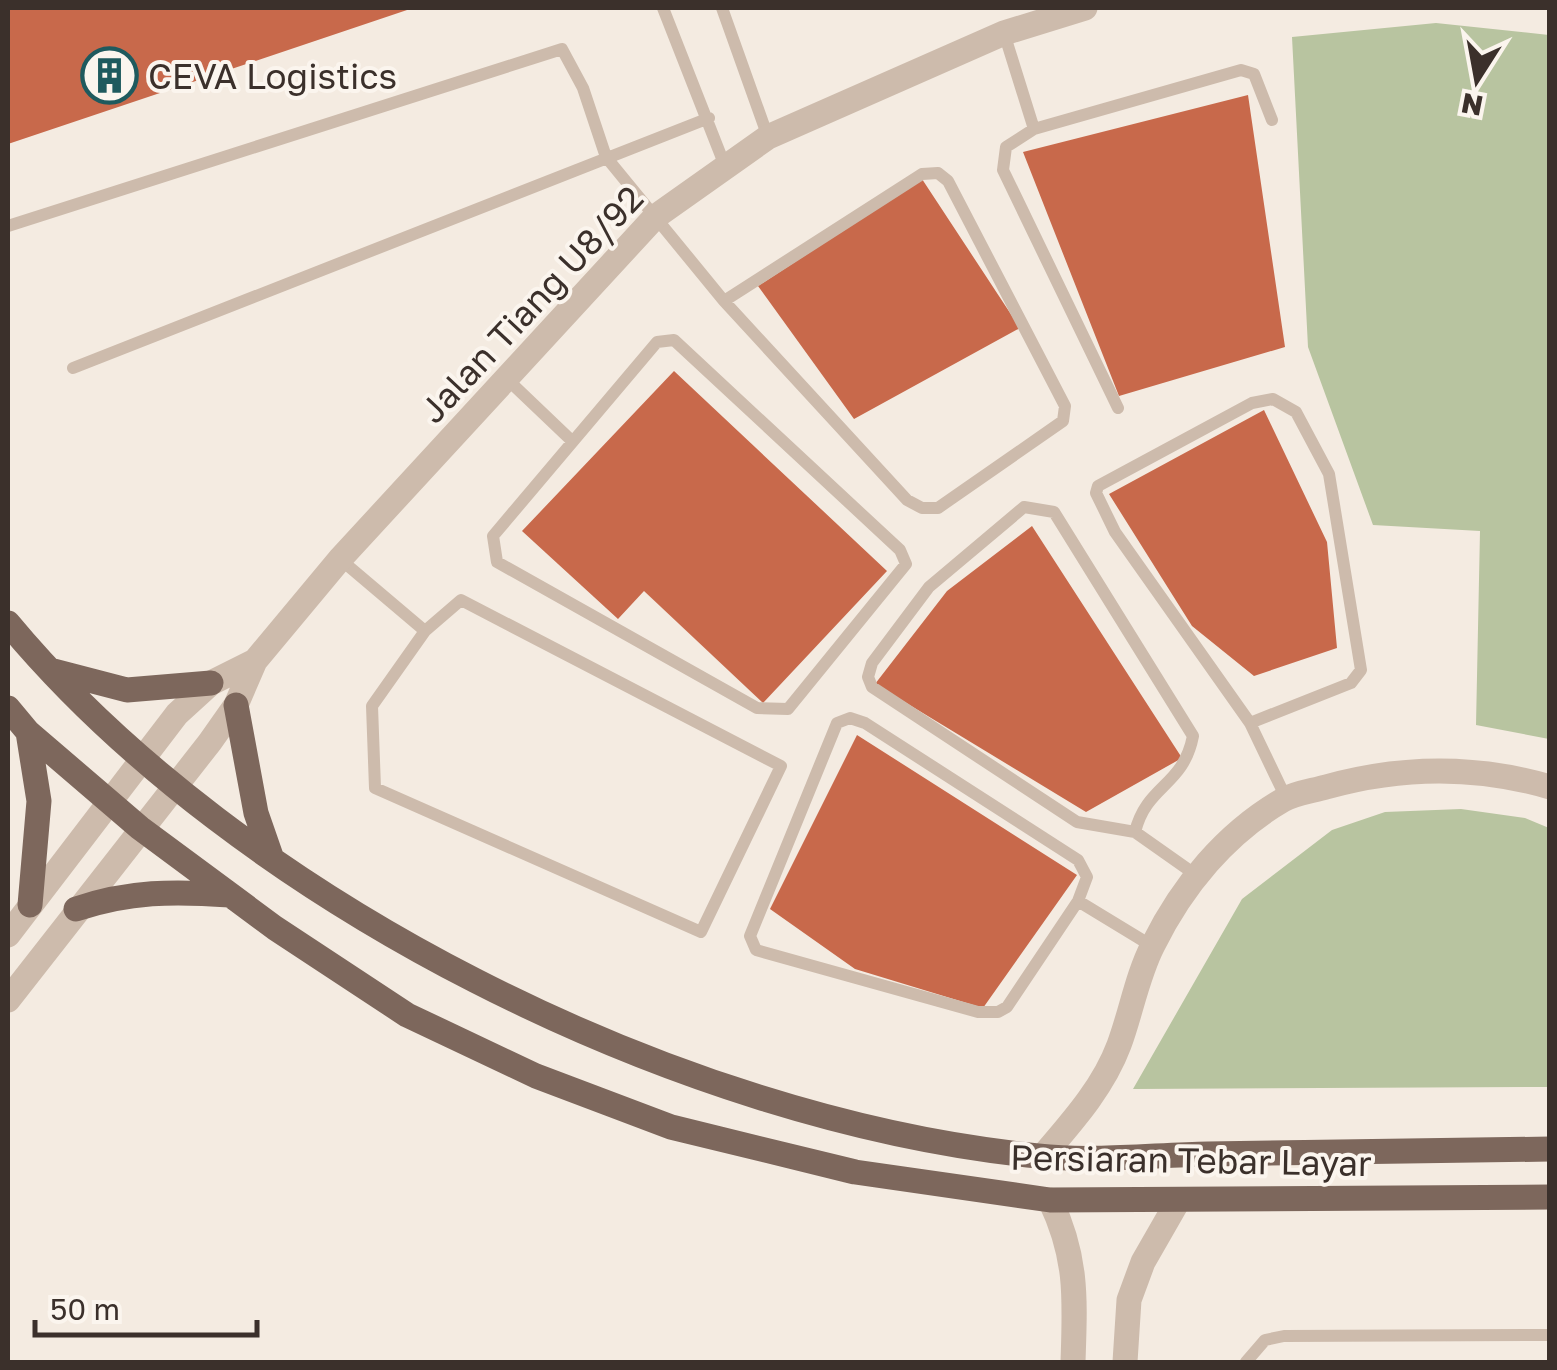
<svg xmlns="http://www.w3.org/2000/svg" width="1557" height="1370" font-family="'Golos Text',sans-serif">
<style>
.green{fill:#b8c4a0}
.building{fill:#c8694b}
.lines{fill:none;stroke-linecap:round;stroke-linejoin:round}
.lane{stroke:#cdbbac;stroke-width:12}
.street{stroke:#cdbbac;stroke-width:25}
.primary{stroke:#7d675c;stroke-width:25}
.labels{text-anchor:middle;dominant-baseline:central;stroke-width:8;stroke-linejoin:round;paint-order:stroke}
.poi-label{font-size:35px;fill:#3b302b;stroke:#fbf5ee;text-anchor:start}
.street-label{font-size:35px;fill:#3b302b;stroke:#fbf5ee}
</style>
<rect width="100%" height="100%" fill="#f4ebe1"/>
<path class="green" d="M1436 23 1549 35V739L1476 725 1480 531 1373 525 1308 347 1292 37Z
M1461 809 1525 818 1549 828V1087L1133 1089 1242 899 1332 830 1385 812Z"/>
<path class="building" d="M8 8H413L8 144Z
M1248 95 1285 347 1119 396 1023 152Z
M922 179 1020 328 854 419 758 286Z
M674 371 887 571 763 703 644 591 618 619 522 531Z
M1264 410 1327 542 1337 648 1254 676 1192 626 1109 494Z
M1032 526 1182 758 1086 812 875 684 947 591Z
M857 735 1077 875 983 1008 855 969 770 909Z"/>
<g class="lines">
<path class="lane" d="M663 8 725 166
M722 8 768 137
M1004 33 1034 129
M938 173 948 181 1065 406 1063 421 938 508H922L907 500 724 301 922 174Z
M8 226 562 49 583 88 606 157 724 301
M674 340 900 550 906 564 788 709 757 708 497 562 493 536 657 342Z
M73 368 709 118
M506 378 572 441
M1273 399 1296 412 1329 474 1361 670 1351 683 1250 723 1115 532 1096 493 1098 486 1252 403Z
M1118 408 1003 170 1006 147 1034 129 1241 70 1254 74 1272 120
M1024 507 1054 512 1193 736C1183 787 1147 784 1135 832L1077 822 872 687 868 677 872 663 929 587Z
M340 559 425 631 372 706 375 788 701 932 781 766 461 600 425 631
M1250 723 1286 798
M1135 832 1196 875
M1078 901 1007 1007 998 1012H978L756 950 750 936 837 723 850 718 865 723 1078 860 1087 877 1078 901 1152 946
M1246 1362 1265 1340 1284 1336 1550 1335"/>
<path class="street" d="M8 935 177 714 211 683 255 661
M8 1000 210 742 236 705 255 661 340 559 655 217 768 137 1004 33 1085 8
M1042 1157C1071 1123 1103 1088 1119 1045 1131 1013 1137 976 1153 945 1182 886 1226 833 1283 800 1295 793 1312 791 1326 787 1401 766 1475 765 1550 787
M1050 1200C1078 1258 1075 1300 1073 1362
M1125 1362 1129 1300 1143 1262 1178 1201"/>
<path class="primary" d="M8 623C239 901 680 1121 1038 1156 1093 1162 1153 1155 1208 1154 1322 1153 1436 1151 1550 1149
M54 671 127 690 211 683
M236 705 256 813 272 859
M8 708 28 732 140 828 275 928 407 1015 536 1076 671 1127 855 1172 1050 1200 1550 1197
M28 732 39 801 30 905
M76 909C129 891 174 891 230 895"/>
</g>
<defs>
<symbol id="building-ring" viewBox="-11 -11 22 22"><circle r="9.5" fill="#fbf5ee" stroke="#1f5a5e" stroke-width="1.5"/><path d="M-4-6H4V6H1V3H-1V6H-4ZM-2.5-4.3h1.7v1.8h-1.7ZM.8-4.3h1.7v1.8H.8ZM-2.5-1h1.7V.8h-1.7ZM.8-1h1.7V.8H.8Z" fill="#1f5a5e"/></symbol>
</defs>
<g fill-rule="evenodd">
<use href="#building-ring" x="78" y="44" width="63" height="63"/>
</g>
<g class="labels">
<g class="poi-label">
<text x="148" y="76">CEVA Logistics</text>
</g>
<g class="street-label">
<text transform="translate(531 304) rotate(-47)">Jalan Tiang U8/92</text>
<text transform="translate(1191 1160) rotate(1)">Persiaran Tebar Layar</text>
</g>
</g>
<rect width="1557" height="1370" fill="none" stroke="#3b302b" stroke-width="20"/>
<g transform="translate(1477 80) rotate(191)" stroke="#fbf5ee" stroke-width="8" paint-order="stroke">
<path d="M0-8L18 38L0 25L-18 38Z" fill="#3b302b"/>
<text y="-15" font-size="28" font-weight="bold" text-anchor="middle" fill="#3b302b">N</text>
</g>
<path d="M35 1320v15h222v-15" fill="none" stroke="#3b302b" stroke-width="5"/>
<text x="50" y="1320" font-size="30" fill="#3b302b" stroke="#fbf5ee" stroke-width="8" paint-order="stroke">50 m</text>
</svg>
